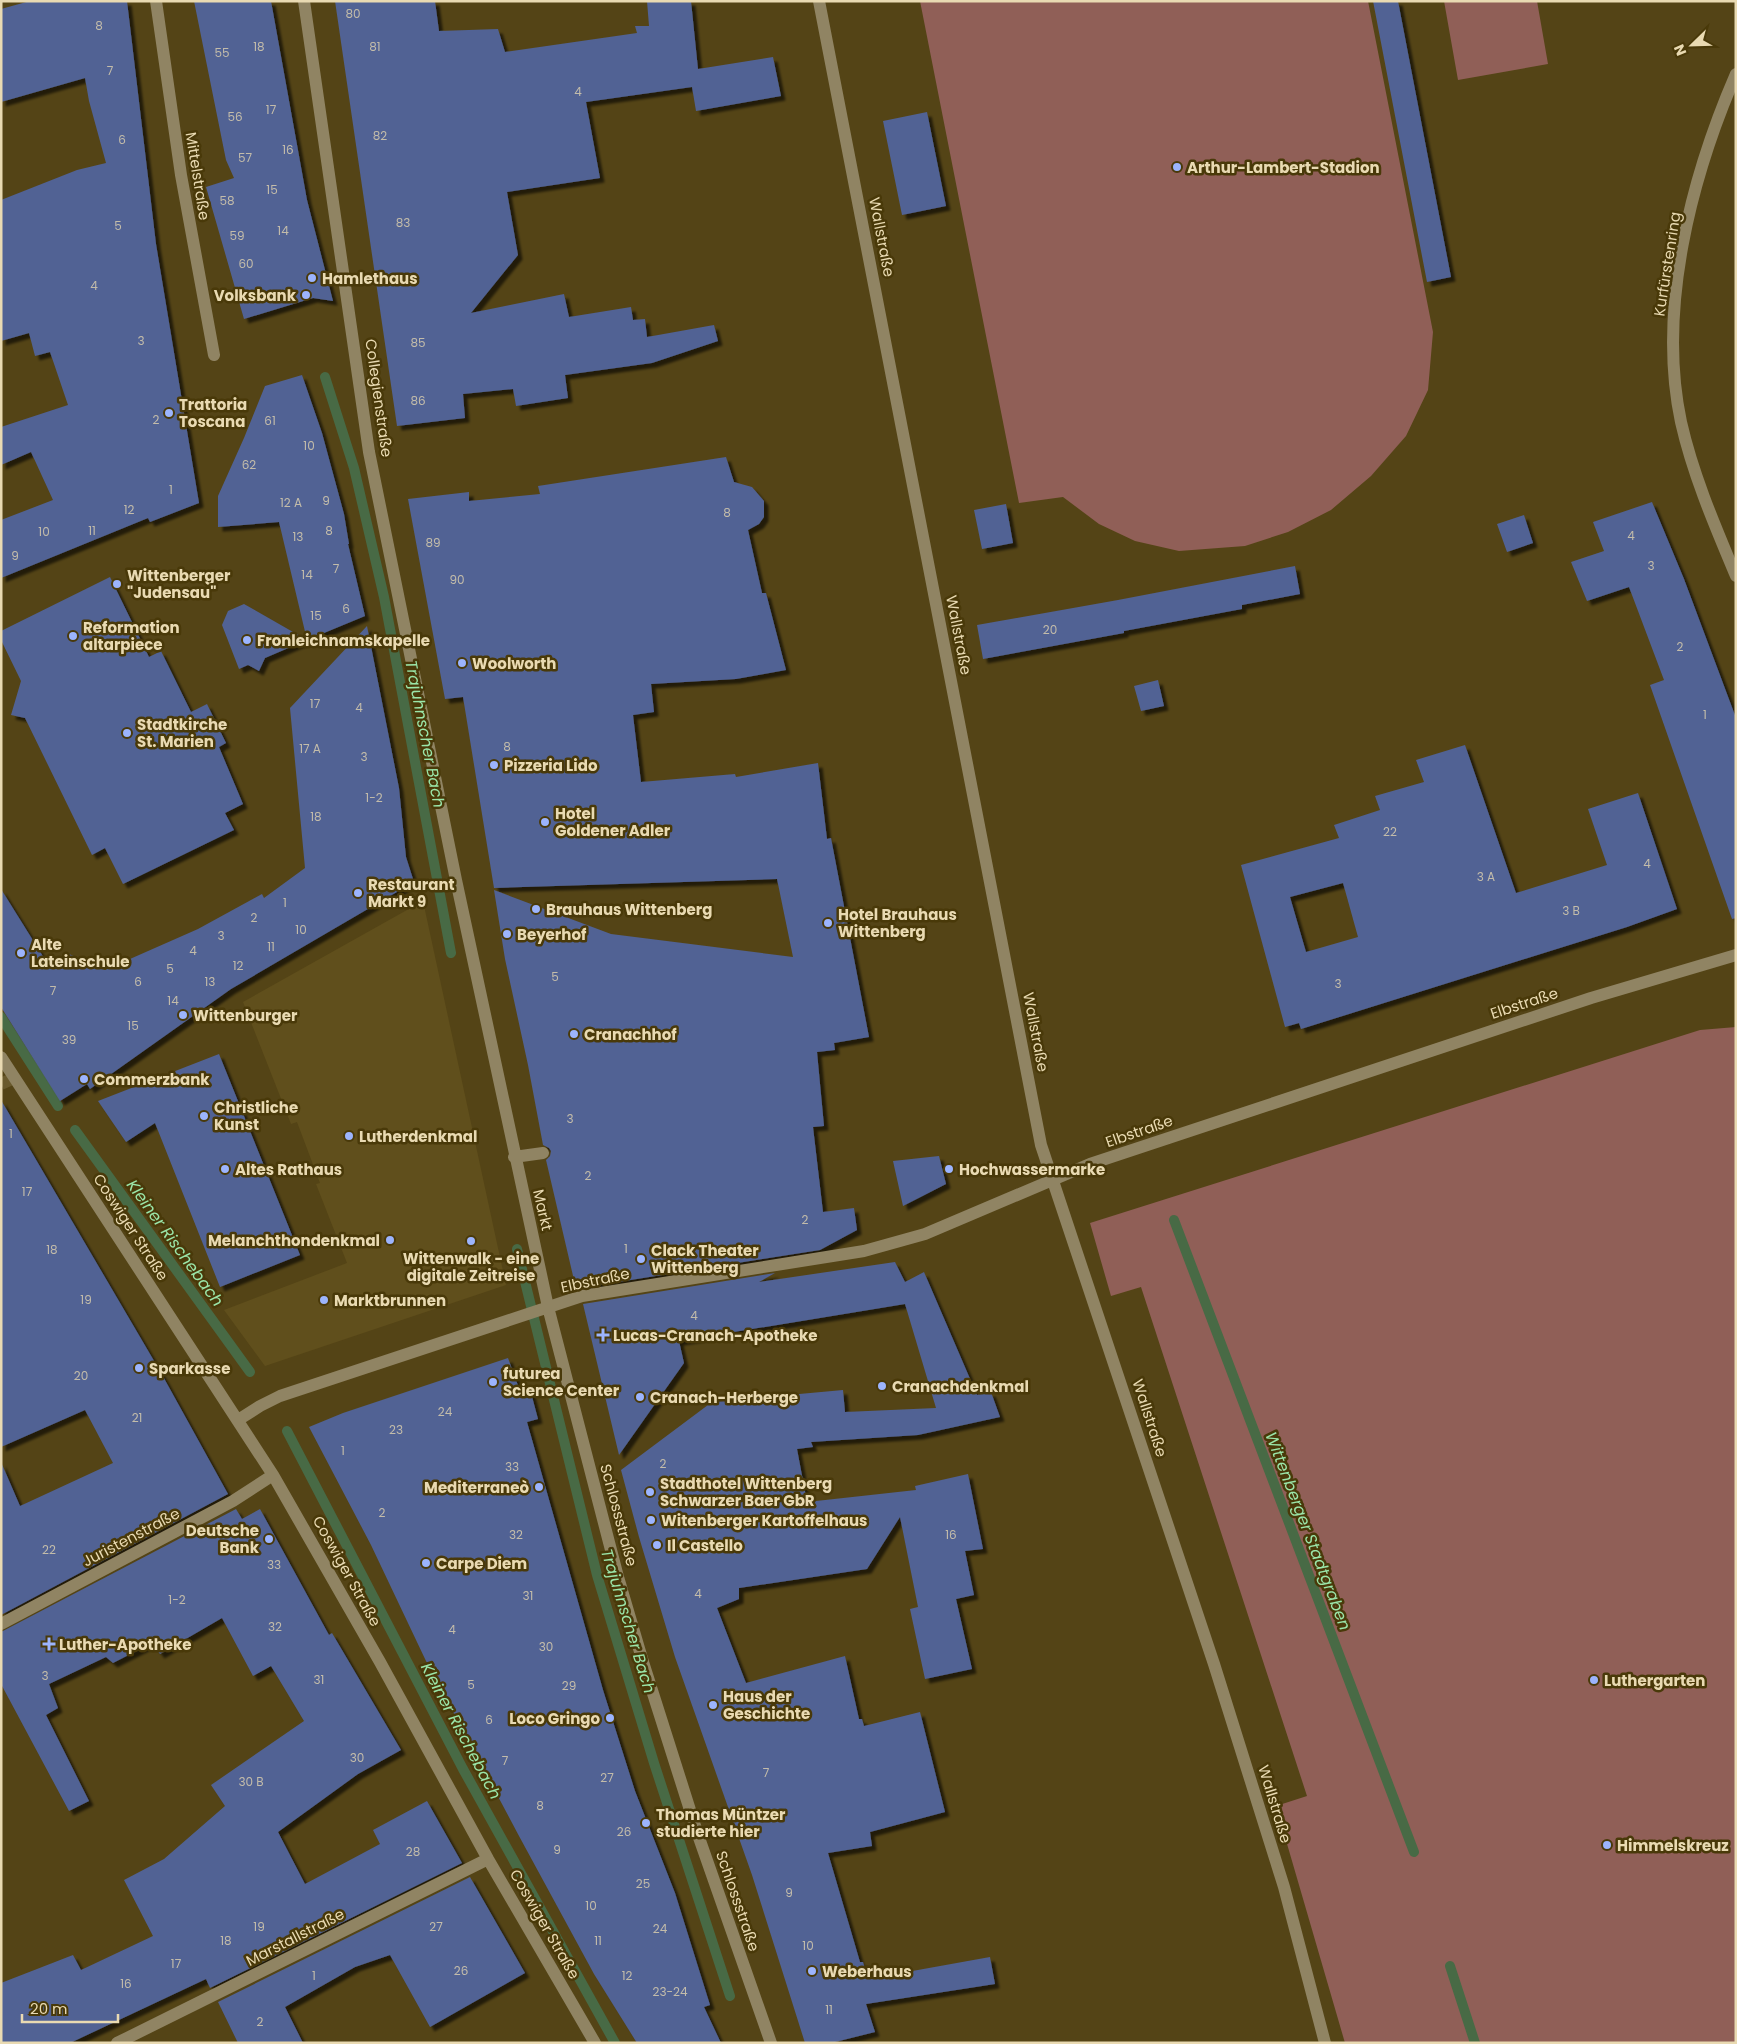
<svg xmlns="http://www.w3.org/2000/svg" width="1737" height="2044" font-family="Poppins,sans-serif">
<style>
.built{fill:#604f1c}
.green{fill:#905f57}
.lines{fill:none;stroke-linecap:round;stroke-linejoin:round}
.stream{stroke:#486a45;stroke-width:10}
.building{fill:#516294;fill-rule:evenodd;filter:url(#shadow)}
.minor-tunnel{stroke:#6a5a2d;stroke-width:12;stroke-dasharray:12 6;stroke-linecap:butt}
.minor{stroke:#908463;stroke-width:12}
.poi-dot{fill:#9cb4fd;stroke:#493909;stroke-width:2}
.labels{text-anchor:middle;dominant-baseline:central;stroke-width:5;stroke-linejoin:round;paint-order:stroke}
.number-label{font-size:12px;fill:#c3bcaa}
.poi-label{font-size:15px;font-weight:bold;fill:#e9dab2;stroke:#493909;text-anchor:start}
.street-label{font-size:15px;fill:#e9dab2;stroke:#493909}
.water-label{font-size:16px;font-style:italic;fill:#9be6a9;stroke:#493909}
</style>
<defs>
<filter id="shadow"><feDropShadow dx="4.5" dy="4.5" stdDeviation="1" flood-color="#0009"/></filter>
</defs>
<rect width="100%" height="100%" fill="#544416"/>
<path class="built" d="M423 901 506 1285 265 1366 224 1310 347 1263 316 1184 320 1183 297 1122 291 1124 243 1002Z"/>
<path class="green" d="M920 1H1368L1433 332 1428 390 1406 436 1371 476 1331 510 1288 532 1245 546 1179 551 1135 541 1099 524 1063 497 1019 503Z
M1444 1H1537L1548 64 1458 80Z
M1736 1027V2043H1345L1276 1806 1307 1796 1141 1287 1111 1296 1090 1223 1700 1030Z"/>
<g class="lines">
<path class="stream" d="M325 377 354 468 384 597 451 953
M1 1017 58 1106
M75 1130 250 1372
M1174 1220 1414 1852
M517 1249 597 1575 654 1763 730 1996
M287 1431 463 1769 615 2043
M1450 1966 1475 2043"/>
</g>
<path class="building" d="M30 1H127L156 244 199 503 150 522 148 518 1 578V520L53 500 31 452 1 465V427L68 405 50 352 35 356 29 333 1 341V200L77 170 106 163 89 101 85 78 1 102V9Z
M194 1H271L307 200 333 301 313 298 244 319 206 187 234 178 226 160Z
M335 1H435L439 31 498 29 505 52 637 33 635 26H649L647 1H691L698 69 773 57 781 96 696 111 692 87 586 102 600 178 507 192 518 255 471 313 564 294 569 317 631 307 633 320 645 319 647 337 714 325 718 341 652 363 565 375 568 398 516 406 513 389 463 394 465 418 397 426Z
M1373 1H1398L1451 277 1427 282Z
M927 112 946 206 902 215 883 121Z
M302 375 322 433 344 514 349 544H348L365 616 307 640 279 522 218 527V496L244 438 265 386Z
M726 457 734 482 752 487 764 501V517L759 524 748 530 762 593H766L786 670 736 679 651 684 654 712 633 715 641 782 735 774 736 777 818 763 827 839 831 838 869 1037 834 1043 835 1050 817 1052 824 1126 813 1127 823 1212 854 1208 857 1230 820 1250 580 1288 578 1280H574L546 1160 550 1156 551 1151 549 1148 543 1145 528 1065 505 959 494 890 611 934 793 957 777 879 494 888 463 697 445 699 408 499 469 492V501L540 494 538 486Z
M1652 502 1684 579 1736 718V918L1732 919 1650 685 1664 680 1629 587 1587 601 1571 562 1604 551 1593 522Z
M1006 504 1013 543 982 549 974 510Z
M1524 515 1533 543 1507 552 1497 524Z
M1295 566 1300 594 1242 605V609L1124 631V633L983 659 977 625 1118 600Z
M110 577 149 657 161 651 191 712 207 704 226 743 219 747 243 804 225 813 234 830 123 884 105 848 92 855 25 718 11 715 21 681 1 640V631Z
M244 604 307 640 265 658 259 671 248 665 239 669 222 625 228 611Z
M367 626 399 788 406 857 414 882 231 989 90 1089 87 1084 60 1101 1 1007V889L49 966 69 954 105 970 198 929 262 894 264 898 305 868 290 708Z
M1158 680 1164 706 1141 711 1134 686Z
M1465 745 1516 893 1607 865 1588 809 1638 793 1677 909 1627 927 1301 1029 1299 1023 1285 1027 1241 865 1339 838 1334 825 1380 810 1375 796 1424 782 1416 760ZM1343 883 1358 937 1306 952 1290 897Z
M219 1054 300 1255 220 1287 155 1123 126 1142 98 1101Z
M1 1100 160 1371 228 1494 1 1615V1462L20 1506 113 1463 85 1410 1 1447Z
M939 1156 946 1184 903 1206 893 1161Z
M895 1262 905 1282 924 1272 977 1395 991 1392 1000 1417 918 1435 811 1442 813 1447 797 1449 807 1502 916 1490 915 1486 968 1474 983 1549 965 1551 974 1595 956 1599 972 1669 925 1679 910 1609 918 1607 900 1517 867 1569 739 1588V1599L717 1608 746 1683 845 1656 859 1719H862L864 1726 920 1712 945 1812 870 1832 872 1846 828 1853 860 1962H863L868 1979 990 1957 995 1984 866 2004 875 2032 831 2043H805L752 1875 675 1657 639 1537 621 1470 712 1402 843 1390 845 1412 936 1408 905 1304 679 1341 684 1363 619 1455 583 1304 775 1273 759 1282Z
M508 1358 520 1391 530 1389 538 1419 527 1422 603 1690 635 1791 675 1893 710 2005 704 2007 721 2043H637L594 1974 519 1836 426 1661 371 1545 309 1427 343 1413Z
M236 1509 242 1519 260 1509 329 1635 332 1633 401 1750 358 1774 278 1832 305 1884 380 1844 373 1830 427 1801 462 1863 210 1988 206 1979 70 2043H1V1983L73 1955 81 1970 153 1936 124 1880 164 1859 225 1806 211 1785 304 1721 271 1666 253 1676 222 1618 160 1654 152 1643 113 1663 106 1657 49 1684 58 1708 46 1715 89 1801 69 1811 1 1684V1632Z
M470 1877 525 1973 430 2027 390 1955 355 1967 285 2007 303 2043H238L218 2002Z"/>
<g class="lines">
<path class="minor-tunnel" d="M1 1084 14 1078"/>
<path class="minor" d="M156 1 181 175 214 355
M304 1 369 452 456 880 548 1307 618 1577 643 1662 697 1832 771 2043
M819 1 1041 1145 1214 1664 1284 1887 1325 2043
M1736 74C1691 178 1657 309 1681 422 1693 475 1715 526 1736 576
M1 1057 273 1475 380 1662 488 1859 595 2043
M514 1157 543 1153
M238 1420 260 1406 280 1396 582 1296 864 1251 925 1234 1090 1164 1591 998 1736 955
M1 1624 233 1501 273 1475
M117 2043 488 1859"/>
</g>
<g class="poi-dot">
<circle cx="1177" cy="167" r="5"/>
<circle cx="312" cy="278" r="5"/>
<circle cx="306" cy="295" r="5"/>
<circle cx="169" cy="413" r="5"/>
<circle cx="117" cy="584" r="5"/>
<circle cx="73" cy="636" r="5"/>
<circle cx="247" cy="640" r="5"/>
<circle cx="462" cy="663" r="5"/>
<circle cx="127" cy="733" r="5"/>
<circle cx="494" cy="765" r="5"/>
<circle cx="545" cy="822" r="5"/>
<circle cx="358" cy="893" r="5"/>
<circle cx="536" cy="909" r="5"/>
<circle cx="828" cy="923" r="5"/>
<circle cx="507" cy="934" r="5"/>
<circle cx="21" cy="953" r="5"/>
<circle cx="183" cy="1015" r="5"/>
<circle cx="574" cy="1034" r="5"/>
<circle cx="84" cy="1079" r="5"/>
<circle cx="204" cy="1116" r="5"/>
<circle cx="349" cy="1136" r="5"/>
<circle cx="225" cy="1169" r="5"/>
<circle cx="949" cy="1169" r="5"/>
<circle cx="390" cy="1240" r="5"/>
<circle cx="471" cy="1241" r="5"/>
<circle cx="641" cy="1259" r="5"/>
<circle cx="324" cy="1300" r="5"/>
<path d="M600.5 1327.5h5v5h5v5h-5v5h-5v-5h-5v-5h5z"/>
<circle cx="139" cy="1368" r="5"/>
<circle cx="493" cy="1382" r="5"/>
<circle cx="882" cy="1386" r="5"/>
<circle cx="640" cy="1397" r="5"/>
<circle cx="539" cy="1487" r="5"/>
<circle cx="650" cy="1492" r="5"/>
<circle cx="651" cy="1520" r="5"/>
<circle cx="269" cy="1539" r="5"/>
<circle cx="657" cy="1545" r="5"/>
<circle cx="426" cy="1563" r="5"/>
<path d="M46.5 1636.5h5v5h5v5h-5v5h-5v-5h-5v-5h5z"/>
<circle cx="1594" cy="1680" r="5"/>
<circle cx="713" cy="1705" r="5"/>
<circle cx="610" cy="1718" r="5"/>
<circle cx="646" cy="1823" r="5"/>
<circle cx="1607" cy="1845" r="5"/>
<circle cx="812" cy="1971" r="5"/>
</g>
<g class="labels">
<g class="number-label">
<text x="353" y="13">80</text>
<text x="99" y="25">8</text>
<text x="259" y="46">18</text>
<text x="375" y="46">81</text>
<text x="222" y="52">55</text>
<text x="110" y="70">7</text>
<text x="578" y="91">4</text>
<text x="271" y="109">17</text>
<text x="235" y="116">56</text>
<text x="380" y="135">82</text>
<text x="122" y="139">6</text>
<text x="288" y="149">16</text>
<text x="245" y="157">57</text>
<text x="272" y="189">15</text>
<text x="227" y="200">58</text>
<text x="403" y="222">83</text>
<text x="118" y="225">5</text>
<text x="283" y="230">14</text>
<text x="237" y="235">59</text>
<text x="246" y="263">60</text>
<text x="94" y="285">4</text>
<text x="141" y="340">3</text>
<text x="418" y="342">85</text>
<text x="418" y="400">86</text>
<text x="156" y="419">2</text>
<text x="270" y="420">61</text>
<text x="309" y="445">10</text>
<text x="249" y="464">62</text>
<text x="171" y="489">1</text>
<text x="326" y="500">9</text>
<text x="291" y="502">12 A</text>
<text x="129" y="509">12</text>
<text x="727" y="512">8</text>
<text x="92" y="530">11</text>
<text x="329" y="530">8</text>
<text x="44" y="531">10</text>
<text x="1631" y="535">4</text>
<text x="298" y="536">13</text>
<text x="433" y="542">89</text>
<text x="15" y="555">9</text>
<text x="1651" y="565">3</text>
<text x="336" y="568">7</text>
<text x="307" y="574">14</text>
<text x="457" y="579">90</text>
<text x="346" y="608">6</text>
<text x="316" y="615">15</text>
<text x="1050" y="629">20</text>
<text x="1680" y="646">2</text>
<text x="315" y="703">17</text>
<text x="359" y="707">4</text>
<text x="1705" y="714">1</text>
<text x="507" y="746">8</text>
<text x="310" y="748">17 A</text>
<text x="364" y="756">3</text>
<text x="374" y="797">1-2</text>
<text x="316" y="816">18</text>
<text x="1390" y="831">22</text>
<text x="1647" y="863">4</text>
<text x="1486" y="876">3 A</text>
<text x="285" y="902">1</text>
<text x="1571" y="910">3 B</text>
<text x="254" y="917">2</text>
<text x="301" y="929">10</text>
<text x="221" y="935">3</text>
<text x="271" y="946">11</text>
<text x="193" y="950">4</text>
<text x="238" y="965">12</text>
<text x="170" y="968">5</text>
<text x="555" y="976">5</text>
<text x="138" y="981">6</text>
<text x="210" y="981">13</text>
<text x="1338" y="983">3</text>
<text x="53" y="990">7</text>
<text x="173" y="1000">14</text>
<text x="133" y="1025">15</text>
<text x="69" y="1039">39</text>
<text x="570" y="1118">3</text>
<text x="11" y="1133">1</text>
<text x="588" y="1175">2</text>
<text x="27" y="1191">17</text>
<text x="805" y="1219">2</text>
<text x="626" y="1248">1</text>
<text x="52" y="1249">18</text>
<text x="86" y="1299">19</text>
<text x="694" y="1315">4</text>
<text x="81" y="1375">20</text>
<text x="445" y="1411">24</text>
<text x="137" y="1417">21</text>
<text x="396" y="1429">23</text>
<text x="343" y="1450">1</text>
<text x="663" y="1463">2</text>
<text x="512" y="1466">33</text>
<text x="382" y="1512">2</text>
<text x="516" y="1534">32</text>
<text x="951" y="1534">16</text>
<text x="49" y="1549">22</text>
<text x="274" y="1564">33</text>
<text x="698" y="1593">4</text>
<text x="528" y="1595">31</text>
<text x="177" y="1599">1-2</text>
<text x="275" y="1626">32</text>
<text x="452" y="1629">4</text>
<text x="546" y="1646">30</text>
<text x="45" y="1675">3</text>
<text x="319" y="1679">31</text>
<text x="471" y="1684">5</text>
<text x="569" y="1685">29</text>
<text x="489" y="1719">6</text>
<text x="357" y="1757">30</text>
<text x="505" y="1760">7</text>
<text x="766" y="1772">7</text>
<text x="607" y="1777">27</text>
<text x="251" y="1781">30 B</text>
<text x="540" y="1805">8</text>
<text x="624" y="1831">26</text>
<text x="557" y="1849">9</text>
<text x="413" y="1851">28</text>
<text x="643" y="1883">25</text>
<text x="789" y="1892">9</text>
<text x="591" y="1905">10</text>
<text x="259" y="1926">19</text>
<text x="436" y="1926">27</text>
<text x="660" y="1928">24</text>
<text x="226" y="1940">18</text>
<text x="598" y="1940">11</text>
<text x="808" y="1945">10</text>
<text x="176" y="1963">17</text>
<text x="461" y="1970">26</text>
<text x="314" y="1975">1</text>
<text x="627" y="1975">12</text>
<text x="126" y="1983">16</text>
<text x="670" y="1991">23-24</text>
<text x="829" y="2009">11</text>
<text x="260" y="2021">2</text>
</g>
<g class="poi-label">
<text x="1187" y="167">Arthur-Lambert-Stadion</text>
<text x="322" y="278">Hamlethaus</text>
<text x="296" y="295" text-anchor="end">Volksbank</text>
<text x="179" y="404">Trattoria<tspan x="179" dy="17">Toscana</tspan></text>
<text x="127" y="575">Wittenberger<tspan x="127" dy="17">"Judensau"</tspan></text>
<text x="83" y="627">Reformation<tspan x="83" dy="17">altarpiece</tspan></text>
<text x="257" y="640">Fronleichnamskapelle</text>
<text x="472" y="663">Woolworth</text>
<text x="137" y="724">Stadtkirche<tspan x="137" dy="17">St. Marien</tspan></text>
<text x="504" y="765">Pizzeria Lido</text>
<text x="555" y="813">Hotel<tspan x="555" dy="17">Goldener Adler</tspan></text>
<text x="368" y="884">Restaurant<tspan x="368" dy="17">Markt 9</tspan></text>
<text x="546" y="909">Brauhaus Wittenberg</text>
<text x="838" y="914">Hotel Brauhaus<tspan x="838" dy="17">Wittenberg</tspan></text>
<text x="517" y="934">Beyerhof</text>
<text x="31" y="944">Alte<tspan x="31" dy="17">Lateinschule</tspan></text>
<text x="193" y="1015">Wittenburger</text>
<text x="584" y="1034">Cranachhof</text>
<text x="94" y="1079">Commerzbank</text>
<text x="214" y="1107">Christliche<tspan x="214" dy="17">Kunst</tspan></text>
<text x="359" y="1136">Lutherdenkmal</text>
<text x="235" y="1169">Altes Rathaus</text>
<text x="959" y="1169">Hochwassermarke</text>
<text x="380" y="1240" text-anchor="end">Melanchthondenkmal</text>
<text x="651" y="1250">Clack Theater<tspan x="651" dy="17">Wittenberg</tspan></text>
<text x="471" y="1258" text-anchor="middle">Wittenwalk - eine<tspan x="471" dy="17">digitale Zeitreise</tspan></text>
<text x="334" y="1300">Marktbrunnen</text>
<text x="613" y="1335">Lucas-Cranach-Apotheke</text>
<text x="149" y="1368">Sparkasse</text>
<text x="503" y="1373">futurea<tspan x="503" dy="17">Science Center</tspan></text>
<text x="892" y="1386">Cranachdenkmal</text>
<text x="650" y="1397">Cranach-Herberge</text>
<text x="660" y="1483">Stadthotel Wittenberg<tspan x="660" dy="17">Schwarzer Baer GbR</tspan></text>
<text x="529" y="1487" text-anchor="end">Mediterraneò</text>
<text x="661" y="1520">Witenberger Kartoffelhaus</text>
<text x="259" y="1530" text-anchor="end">Deutsche<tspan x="259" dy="17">Bank</tspan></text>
<text x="667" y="1545">Il Castello</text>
<text x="436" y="1563">Carpe Diem</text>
<text x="59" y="1644">Luther-Apotheke</text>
<text x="1604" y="1680">Luthergarten</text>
<text x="723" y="1696">Haus der<tspan x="723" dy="17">Geschichte</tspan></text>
<text x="600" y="1718" text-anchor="end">Loco Gringo</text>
<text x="656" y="1814">Thomas Müntzer<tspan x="656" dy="17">studierte hier</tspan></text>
<text x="1617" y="1845">Himmelskreuz</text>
<text x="822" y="1971">Weberhaus</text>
</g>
<g class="street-label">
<text transform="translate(198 176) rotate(81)">Mittelstraße</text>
<text transform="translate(882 237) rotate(79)">Wallstraße</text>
<text transform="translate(1667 264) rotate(-81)">Kurfürstenring</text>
<text transform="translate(379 398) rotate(82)">Collegienstraße</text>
<text transform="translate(959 635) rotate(79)">Wallstraße</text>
<text transform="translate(1524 1003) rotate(-18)">Elbstraße</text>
<text transform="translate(1036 1032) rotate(79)">Wallstraße</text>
<text transform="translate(1139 1131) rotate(-19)">Elbstraße</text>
<text transform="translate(543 1210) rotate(77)">Markt</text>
<text transform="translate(131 1227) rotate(57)">Coswiger Straße</text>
<text transform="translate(595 1280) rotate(-12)">Elbstraße</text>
<text transform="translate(1150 1418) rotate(72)">Wallstraße</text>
<text transform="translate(619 1515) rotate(75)">Schlossstraße</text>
<text transform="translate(131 1537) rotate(-28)">Juristenstraße</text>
<text transform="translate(347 1571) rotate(61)">Coswiger Straße</text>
<text transform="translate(1275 1804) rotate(73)">Wallstraße</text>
<text transform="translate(738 1901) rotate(71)">Schlossstraße</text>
<text transform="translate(545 1924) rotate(60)">Coswiger Straße</text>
<text transform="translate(295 1937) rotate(-27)">Marstallstraße</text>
</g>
<g class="water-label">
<text transform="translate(425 734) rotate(79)">Trajuhnscher Bach</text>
<text transform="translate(175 1243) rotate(54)">Kleiner Rischebach</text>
<text transform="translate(1308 1531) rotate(69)">Wittenberger Stadtgraben</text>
<text transform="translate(628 1621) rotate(73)">Trajuhnscher Bach</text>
<text transform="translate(461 1731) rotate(62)">Kleiner Rischebach</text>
</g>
</g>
<rect width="1737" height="2044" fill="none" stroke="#e9dab2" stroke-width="5"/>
<g transform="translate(1692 45) rotate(247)" stroke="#493909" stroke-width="4" paint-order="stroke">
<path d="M0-4L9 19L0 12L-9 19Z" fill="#e9dab2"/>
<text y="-8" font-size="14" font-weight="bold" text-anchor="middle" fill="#e9dab2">N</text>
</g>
<path d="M22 2014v8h96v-8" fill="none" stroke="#e9dab2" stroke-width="2.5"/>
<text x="30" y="2014" font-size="15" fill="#e9dab2" stroke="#493909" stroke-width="4" paint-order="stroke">20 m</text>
</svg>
